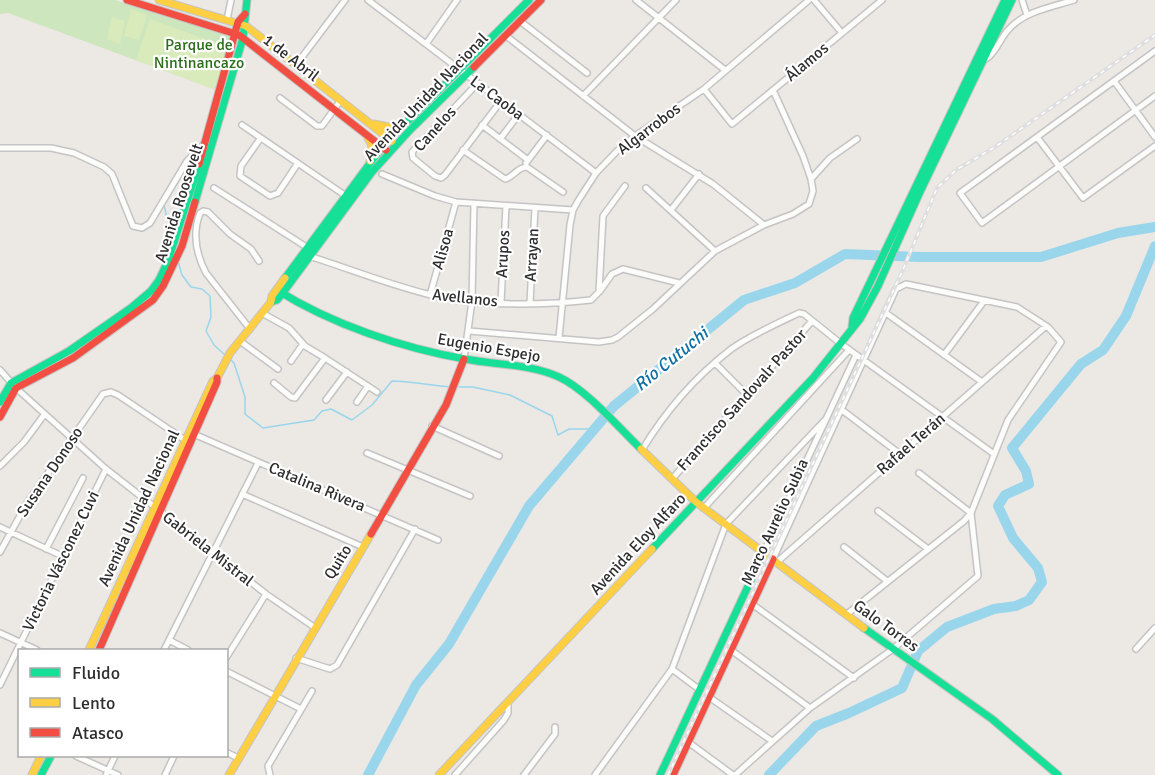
<svg xmlns="http://www.w3.org/2000/svg" width="1155" height="775" font-family="Signika,sans-serif">
<style>
.green{fill:#cee6be}
.pitch{fill:#d9eabb}
.lines{fill:none;stroke-linecap:round;stroke-linejoin:round}
.stream{stroke:#99d6ec;stroke-width:1.5}
.river{stroke:#99d6ec;stroke-width:10}
.street-casing{stroke:#c5c4c5;stroke-width:8}
.fast-casing{stroke:#c5c4c5;stroke-width:9}
.slow-casing{stroke:#c5c4c5;stroke-width:9}
.jam-casing{stroke:#c5c4c5;stroke-width:9}
.street{stroke:#fcfcfb;stroke-width:5}
.fast{stroke:#16e098;stroke-width:7}
.slow{stroke:#ffcf43;stroke-width:7}
.jam{stroke:#f24e42;stroke-width:7}
.rail-casing{stroke:#dfdfe1;stroke-width:4}
.rail{stroke:#fff;stroke-width:1.5;stroke-dasharray:4.5;stroke-linecap:butt}
.labels{text-anchor:middle;dominant-baseline:central;stroke-width:4.5;stroke-linejoin:round;paint-order:stroke}
.park-label{font-size:16px;fill:#2c6e1b;stroke:#fff}
.street-label{font-size:16px;fill:#2e2e2e;stroke:#fff}
.water-label{font-size:18px;font-style:italic;fill:#0d6fa3;stroke:#fff}
</style>
<rect width="100%" height="100%" fill="#ece8e4"/>
<path class="green" d="M0 0H115L234 38 219 91 8 13 0 14Z"/>
<path class="pitch" d="M131 9 147 15 139 40 124 36Z
M112 17 125 21 120 44 107 39Z
M150 19 227 47 219 91 136 60Z"/>
<g class="lines">
<path class="stream" d="M164 205 172 239
M178 261 182 275 191 287 202 289 210 296 211 317 206 331 214 345 225 355
M231 360 234 363 245 397V414L263 428 314 420 322 411 331 409 352 420 372 405 392 381C412 381 431 386 451 387
M459 387H473L510 395 552 416 558 435 569 429H594"/>
<path class="river" d="M368 775 416 685 449 644 529 506 614 406 744 300 795 283 845 254 920 257H1041L1118 233 1155 227
M769 775 816 726 849 713 902 688 918 651 947 627 994 609 1016 606 1029 600 1042 582 1038 568 1013 538 998 506 1005 495 1029 484 1026 471 1012 448 1081 364 1103 350 1126 316 1155 246"/>
<defs>
<path id="street" d="M368 0 596 173
M636 0 725 70
M814 0 842 33
M1022 0 1027 15
M227 20 231 0
M520 21 587 73
M505 35 635 136 713 184 764 225
M426 44 457 0
M1155 51 960 193 982 223 1155 96
M986 59C997 52 1000 38 1009 29 1025 11 1052 7 1074 0
M296 65 345 0
M1114 81 1155 137
M478 83 412 152 413 158 435 176 441 178 445 175 501 101
M704 89 732 124 882 0
M583 96 676 0
M280 98 317 126H322L341 100
M242 125 346 196
M482 125 528 160
M1037 137 1083 198 1155 146
M260 139 241 166 240 176 270 196 278 193 298 163
M500 139 519 114
M0 148H51L74 153 104 167 112 174 133 226 142 228 150 223 187 161 204 144
M463 150 505 179C514 177 517 167 527 167L563 192
M526 163 547 135
M382 174 435 196 456 202 573 210
M811 179 830 158 857 139
M214 188 308 248
M646 188 715 251
M671 210 699 174
M309 256C350 269 390 285 431 295 476 307 545 305 591 300L599 292 603 216 625 186
M600 291 612 274 623 269 679 283
M430 295 456 202
M501 302 506 206
M530 303 535 208
M262 313 289 328 305 346 325 358 295 398 291 397 274 383
M886 313 982 382
M250 329 206 273C196 254 192 234 200 213L203 211 208 212 230 234 251 249 259 261
M469 331 599 342 612 340 618 337 653 309 715 251 764 225 793 214 809 204 813 191 811 179 803 156 773 90
M559 338 570 225 573 210 578 201 596 173 617 151 635 136 704 89 809 0
M240 341 278 369
M944 355 984 301
M325 358 377 392
M464 359 472 301 474 203
M291 361 303 344
M715 363 747 395
M0 370 16 388 106 469 266 594 314 627
M326 400 347 372
M357 402 368 386
M842 410 900 454
M432 426 499 456
M196 435 438 540
M642 450C665 412 694 378 730 350 747 337 778 323 799 313L804 314 840 343 994 454
M367 453 470 496
M0 466 24 442 44 415
M919 473 971 513
M672 479 812 321
M242 494 363 547
M704 508 849 350
M878 511 928 549
M0 527 62 556
M844 547 887 581
M46 549 83 478
M0 552 27 503 103 394 111 392 118 395 185 440
M764 552 856 355
M777 562 1046 326
M752 604 854 678
M847 614 964 521 971 513
M0 633 37 650
M169 640 188 650
M1136 649 1155 628
M164 650 258 463
M731 650 810 708
M226 658 266 594
M296 658 330 669 337 665 415 529
M672 669 700 690
M226 671 301 709
M0 685 106 469
M709 697 772 741
M688 742 733 775
M226 752 238 758
M76 756 118 775
M106 775 115 756
M165 775 174 756
M270 775 268 766 312 691
M455 775 504 720 508 713V703
M524 775 555 734V727
M595 775 672 669 726 524 826 419
M735 775 810 708 893 649 978 576 971 513 1008 420 1061 342 1048 327 1017 307 906 284 896 289 773 559"/>
<path id="fast" d="M195 202 243 38 247 0
M285 278 382 147 529 0
M277 290C331 324 402 348 465 359 496 365 530 364 559 377 587 390 618 427 641 449
M271 302 277 300 282 294 372 172 410 130 474 67
M852 327 853 318 1005 0
M0 402 11 383 69 351 131 308 151 291 159 280 168 261 199 164
M652 549 813 378 860 319 878 286 919 194 1012 0
M864 628 992 719 1058 775
M41 775 51 756
M660 775 764 552"/>
<path id="slow" d="M159 0 246 26 392 141
M374 124 393 128 401 126
M368 138 372 145 370 161
M641 449 696 502 864 628
M89 650 213 381 217 378 230 353 271 302 272 296 285 278
M32 775 41 756
M229 775 371 534
M439 775 652 549"/>
<path id="jam" d="M127 0 239 35 386 150
M474 67 541 0
M199 164 238 22 245 14
M0 417 16 388 73 358 153 300 163 286 182 246 195 202
M371 534 446 405 464 359
M99 650 217 382V378
M673 775 773 559"/>
</defs>
<use href="#street" class="street-casing"/>
<use href="#fast" class="fast-casing"/>
<use href="#slow" class="slow-casing"/>
<use href="#jam" class="jam-casing"/>
<use href="#street" class="street"/>
<use href="#fast" class="fast"/>
<use href="#slow" class="slow"/>
<use href="#jam" class="jam"/>
<defs>
<path id="rail" d="M668 775 902 272 937 188 956 170 995 147 1155 35"/>
</defs>
<use href="#rail" class="rail-casing"/>
<use href="#rail" class="rail"/>
</g>
<g class="labels">
<g class="park-label">
<text x="199" y="45">Parque de<tspan x="199" dy="18">Nintinancazo</tspan></text>
</g>
<g class="street-label">
<text transform="translate(291 58) rotate(38)">1 de Abril</text>
<text transform="translate(807 62) rotate(-40)">Álamos</text>
<text transform="translate(426 97) rotate(-46)">Avenida Unidad Nacional</text>
<text transform="translate(497 98) rotate(37)">La Caoba</text>
<text transform="translate(435 129) rotate(-48)">Canelos</text>
<text transform="translate(649 129) rotate(-37)">Algarrobos</text>
<text transform="translate(179 203) rotate(-72)">Avenida Roosevelt</text>
<text transform="translate(443 249) rotate(-74)">Alisoa</text>
<text transform="translate(503 254) rotate(-87)">Arupos</text>
<text transform="translate(532 255) rotate(-87)">Arrayan</text>
<text transform="translate(465 298) rotate(6)">Avellanos</text>
<text transform="translate(489 348) rotate(10)">Eugenio Espejo</text>
<text transform="translate(742 400) rotate(-48)">Francisco Sandovalr Pastor</text>
<text transform="translate(911 444) rotate(-41)">Rafael Terán</text>
<text transform="translate(50 472) rotate(-56)">Susana Donoso</text>
<text transform="translate(317 487) rotate(23)">Catalina Rivera</text>
<text transform="translate(139 508) rotate(-65)">Avenida Unidad Nacional</text>
<text transform="translate(775 522) rotate(-65)">Marco Aurelio Subia</text>
<text transform="translate(638 544) rotate(-47)">Avenida Eloy Alfaro</text>
<text transform="translate(208 549) rotate(38)">Gabriela Mistral</text>
<text transform="translate(61 561) rotate(-64)">Victoria Vásconez Cuvi</text>
<text transform="translate(338 562) rotate(-58)">Quito</text>
<text transform="translate(886 626) rotate(36)">Galo Torres</text>
</g>
<g class="water-label">
<text transform="translate(671 359) rotate(-39)">Río Cutuchi</text>
</g>
</g>
<rect x="18" y="649" width="210" height="108" fill="#ffffff" stroke="#ababab" stroke-width="1.5"/>
<rect x="30" y="668" width="30" height="9" fill="#16e098" stroke="#ababab" stroke-width="1.5"/>
<text x="72" y="679" font-size="18" fill="#2e2e2e">Fluido</text>
<rect x="30" y="698" width="30" height="9" fill="#ffcf43" stroke="#ababab" stroke-width="1.5"/>
<text x="72" y="709" font-size="18" fill="#2e2e2e">Lento</text>
<rect x="30" y="728" width="30" height="9" fill="#f24e42" stroke="#ababab" stroke-width="1.5"/>
<text x="72" y="739" font-size="18" fill="#2e2e2e">Atasco</text>
</svg>
